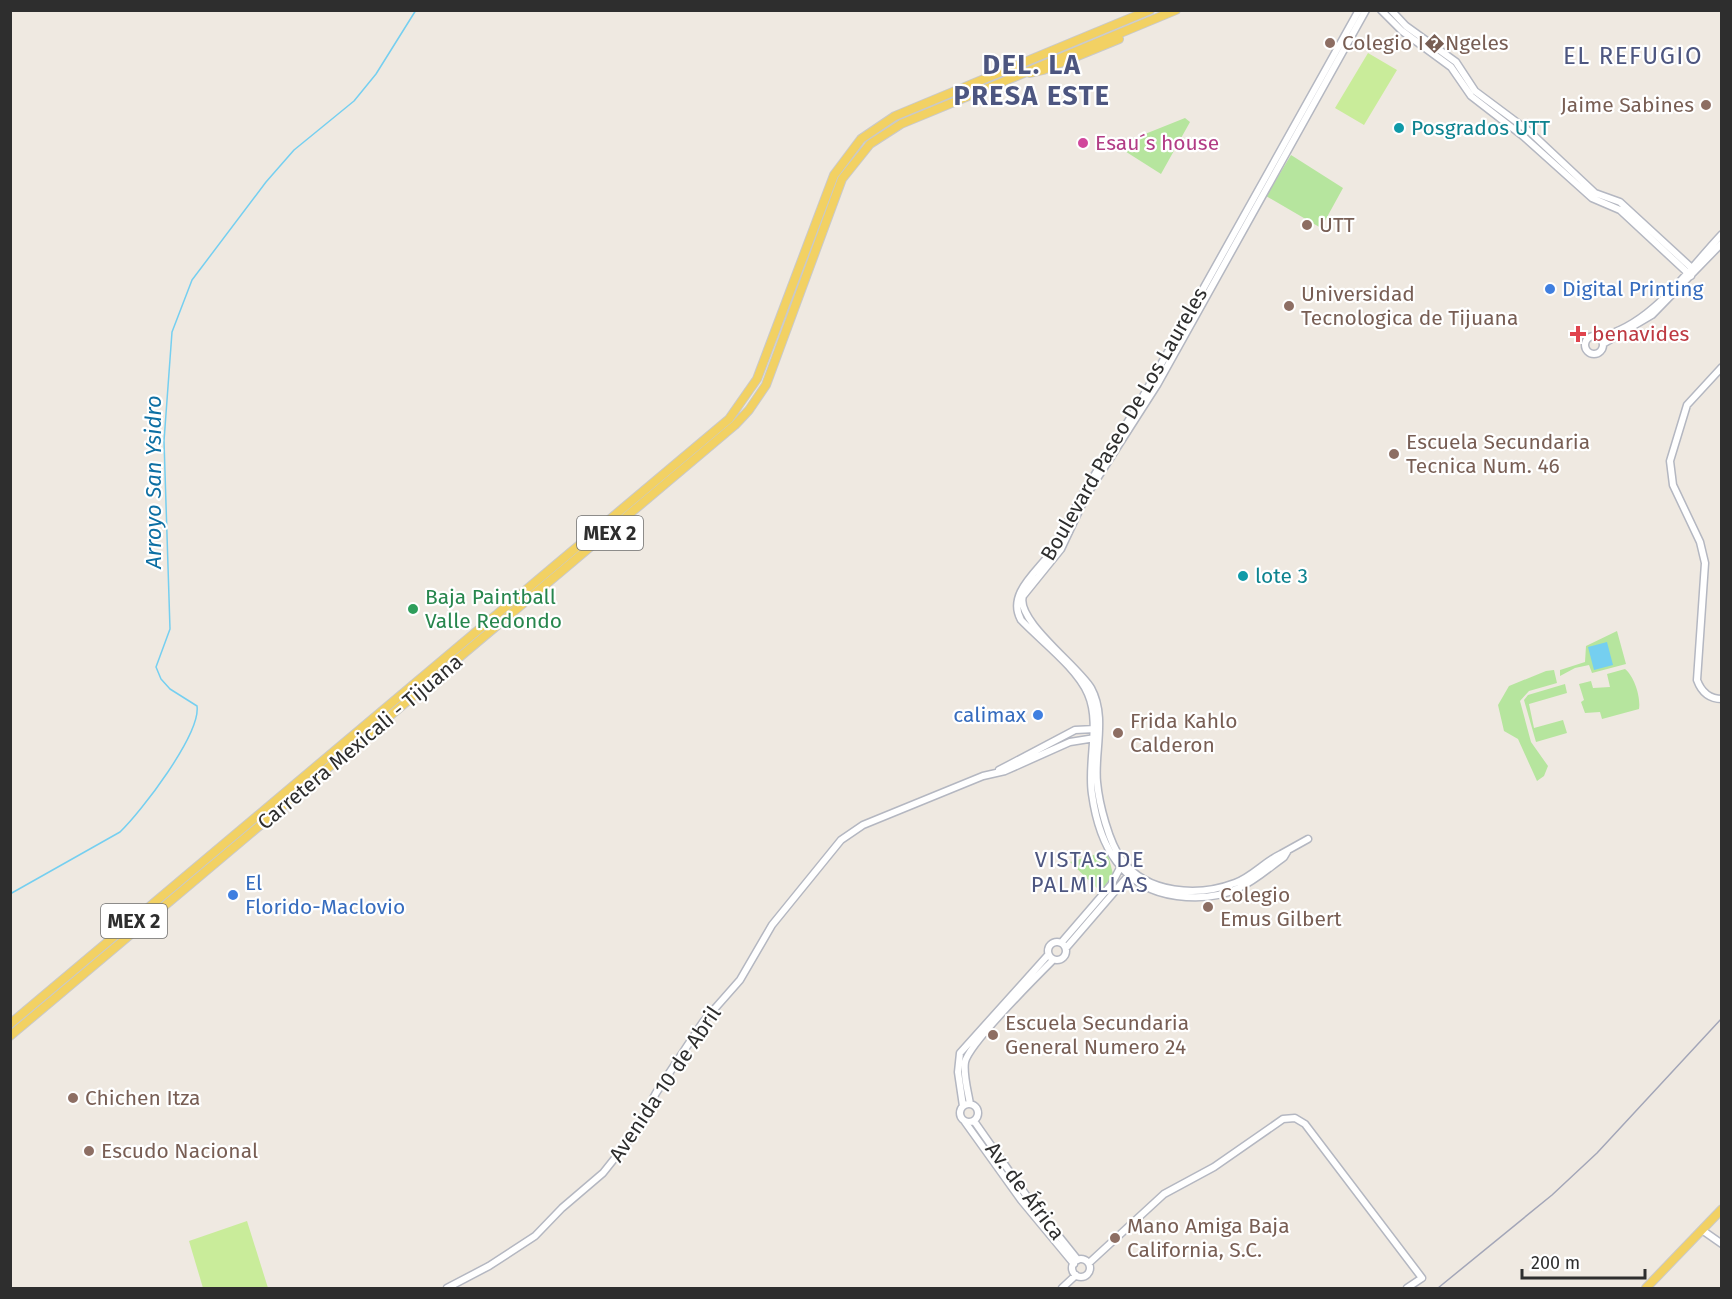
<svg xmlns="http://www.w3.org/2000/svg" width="1732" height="1299" font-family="'Fira Sans',sans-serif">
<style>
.green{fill:#b6e59e}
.pitch{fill:#c9ec9a}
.water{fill:#75cff0}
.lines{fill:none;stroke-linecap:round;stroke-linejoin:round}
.stream{stroke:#75cff0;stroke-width:1.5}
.tertiary-casing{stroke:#b4b7c1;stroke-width:9}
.primary-casing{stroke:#c9c9c9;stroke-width:10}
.tertiary{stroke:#fff;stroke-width:6}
.primary{stroke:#f2d163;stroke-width:8}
.rail{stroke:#a3a6b8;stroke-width:1.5}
.education-dot{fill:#8d6e63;stroke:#fff;stroke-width:2}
.culture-dot{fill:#0f9aa8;stroke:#fff;stroke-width:2}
.hotel-dot{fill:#d1479c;stroke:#fff;stroke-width:2}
.shop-dot{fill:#3f7fe0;stroke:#fff;stroke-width:2}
.health-dot{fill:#e0444e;stroke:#fff;stroke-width:2}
.leisure-dot{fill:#2e9e5b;stroke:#fff;stroke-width:2}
.labels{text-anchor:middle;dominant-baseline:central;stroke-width:4.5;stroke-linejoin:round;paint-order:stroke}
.shield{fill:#fff;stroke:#6d6d6d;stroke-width:1.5}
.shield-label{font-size:20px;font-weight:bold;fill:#2e2e2e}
.education-label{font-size:21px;fill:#785e54;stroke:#fff;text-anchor:start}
.culture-label{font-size:21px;fill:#0d838f;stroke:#fff;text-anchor:start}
.hotel-label{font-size:21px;fill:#b23c85;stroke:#fff;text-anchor:start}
.shop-label{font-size:21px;fill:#366cbe;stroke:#fff;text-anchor:start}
.health-label{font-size:21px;fill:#be3a42;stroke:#fff;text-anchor:start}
.street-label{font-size:21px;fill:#2e2e2e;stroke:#fff}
.leisure-label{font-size:21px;fill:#27864d;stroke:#fff;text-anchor:start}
.water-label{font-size:22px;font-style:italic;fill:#0d6fa3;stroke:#fff}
.neighbourhood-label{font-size:22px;letter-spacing:1.5px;fill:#4d5680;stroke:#fff}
.quarter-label{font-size:24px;letter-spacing:1.5px;fill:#4d5680;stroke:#fff}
.district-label{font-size:27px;font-weight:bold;letter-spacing:1.5px;fill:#4d5680;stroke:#fff}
</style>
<rect width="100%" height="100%" fill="#efe9e1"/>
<path class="green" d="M1185 118 1190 122 1161 174 1120 148V144Z
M1291 155 1343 188 1321 228 1266 196Z
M1617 631 1626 664 1592 673 1589 665 1575 668 1560 676V670L1585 662 1586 646Z
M1625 669C1634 676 1641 697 1639 709L1602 719 1600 712 1585 713 1581 702 1584 700 1579 684 1591 681 1593 688 1610 687 1607 674Z
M1554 670 1557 683 1529 691 1520 701 1531 742 1548 766 1544 776 1537 781 1518 739 1504 731 1498 705 1509 686 1546 671Z
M1565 684 1567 693 1529 704 1534 728 1563 720 1567 733 1536 742 1524 700 1528 695Z
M1107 851 1113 874 1101 892 1070 862Z"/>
<path class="pitch" d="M1368 53 1397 70 1364 125 1335 108Z
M247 1221 268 1288H203L189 1241Z"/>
<path class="water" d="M1607 642 1613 665 1594 670 1588 647Z"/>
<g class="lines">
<path class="stream" d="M10 894 120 832C141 812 201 734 197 706L170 689 161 679 156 667 170 629 164 441 172 332 192 280 266 182 294 150 354 101 376 74 416 10"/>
<defs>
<path id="tertiary" d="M1381 10 1402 31 1451 67 1471 96 1524 137 1592 198 1620 210 1691 276
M1391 10 1406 26 1456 62 1475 91 1530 132 1595 193 1620 202 1695 271
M1585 345a9 9 0 1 1 18 0a9 9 0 1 1-18 0Z
M1599 337C1651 326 1687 271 1722 234
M1603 344 1652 315 1722 243
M1722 367 1687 405 1670 461 1673 485 1700 542 1705 563 1697 680C1701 691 1709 699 1722 699
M999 770 1075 730 1095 729
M1308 839C1299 844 1290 849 1281 854 1264 862 1252 877 1235 883 1198 897 1147 894 1122 860 1109 843 1099 804 1097 782 1094 752 1107 717 1091 688 1078 666 1015 620 1023 596L1061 549 1086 496 1157 385 1366 10
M1287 852 1284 857C1270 867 1256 880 1239 888 1220 897 1199 899 1177 896 1122 889 1099 845 1092 794 1087 762 1101 724 1088 694 1077 668 1041 641 1021 620 1004 590 1048 565 1059 540 1084 485 1117 443 1146 391 1217 264 1288 137 1359 10
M1048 951a9 9 0 1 1 18 0a9 9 0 1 1-18 0Z
M1061 943 1111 885 1120 868
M1066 948 1128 876
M960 1113a9 9 0 1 1 18 0a9 9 0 1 1-18 0Z
M970 1104C968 1091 963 1075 965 1062 969 1044 1036 977 1053 960
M963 1106 958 1072 960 1053 1048 955
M974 1121 1026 1195 1078 1260
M965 1122 1021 1200 1074 1264
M1702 1230 1722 1244
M1072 1268a9 9 0 1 1 18 0a9 9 0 1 1-18 0Z
M1089 1263 1164 1194 1214 1167 1283 1119 1295 1118 1305 1124 1422 1278 1407 1288
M447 1288 489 1266 535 1236 562 1208 603 1173 634 1134 656 1093 703 1022 740 980 772 925 841 840 863 825 983 776 1005 771 1070 742 1095 738
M1062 1288 1076 1275"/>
<path id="primary" d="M1030 73 1043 70 1119 39
M10 1024 729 419 757 379 834 175 861 139 895 116 1150 10
M10 1036 735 425 749 410 766 385 842 179 870 144 901 124 1176 10
M1646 1288 1722 1209"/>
</defs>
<use href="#tertiary" class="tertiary-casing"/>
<use href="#primary" class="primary-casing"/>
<use href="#tertiary" class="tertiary"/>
<use href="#primary" class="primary"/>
<path class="rail" d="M1438 1288 1552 1195 1597 1153 1722 1018"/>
</g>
<g class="education-dot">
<circle cx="1330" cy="43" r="6"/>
<circle cx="1706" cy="105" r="6"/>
<circle cx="1307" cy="225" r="6"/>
<circle cx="1289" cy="306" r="6"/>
<circle cx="1394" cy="454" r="6"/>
<circle cx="1118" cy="733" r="6"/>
<circle cx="1208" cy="907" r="6"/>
<circle cx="993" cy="1035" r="6"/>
<circle cx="73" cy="1098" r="6"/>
<circle cx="89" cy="1151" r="6"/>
<circle cx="1115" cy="1238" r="6"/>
</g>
<g class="culture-dot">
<circle cx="1399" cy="128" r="6"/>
<circle cx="1243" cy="576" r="6"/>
</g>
<circle class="hotel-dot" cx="1083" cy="143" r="6"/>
<g class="shop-dot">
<circle cx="1550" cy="289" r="6"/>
<circle cx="1038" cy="715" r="6"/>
<circle cx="233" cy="895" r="6"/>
</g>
<path class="health-dot" d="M1575 325h6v6h6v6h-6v6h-6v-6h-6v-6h6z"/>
<circle class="leisure-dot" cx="413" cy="609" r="6"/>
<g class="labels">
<g class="shield">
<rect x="577" y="516" width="66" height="34" rx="4.5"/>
<rect x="101" y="904" width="66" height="34" rx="4.5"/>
</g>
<g class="shield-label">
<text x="610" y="533">MEX 2</text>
<text x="134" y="921">MEX 2</text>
</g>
<g class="education-label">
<text x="1342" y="43">Colegio I�Ngeles</text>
<text x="1694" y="105" text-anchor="end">Jaime Sabines</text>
<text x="1319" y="225">UTT</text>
<text x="1301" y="294">Universidad<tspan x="1301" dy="24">Tecnologica de Tijuana</tspan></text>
<text x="1406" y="442">Escuela Secundaria<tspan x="1406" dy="24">Tecnica Num. 46</tspan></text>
<text x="1130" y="721">Frida Kahlo<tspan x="1130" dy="24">Calderon</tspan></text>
<text x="1220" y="895">Colegio<tspan x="1220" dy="24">Emus Gilbert</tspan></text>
<text x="1005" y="1023">Escuela Secundaria<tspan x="1005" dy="24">General Numero 24</tspan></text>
<text x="85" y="1098">Chichen Itza</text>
<text x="101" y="1151">Escudo Nacional</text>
<text x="1127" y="1226">Mano Amiga Baja<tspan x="1127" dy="24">California, S.C.</tspan></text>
</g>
<g class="culture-label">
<text x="1411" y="128">Posgrados UTT</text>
<text x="1255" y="576">lote 3</text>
</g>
<g class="hotel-label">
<text x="1095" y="143">Esau´s house</text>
</g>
<g class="shop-label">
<text x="1562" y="289">Digital Printing</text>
<text x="1026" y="715" text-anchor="end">calimax</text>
<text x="245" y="883">El<tspan x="245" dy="24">Florido-Maclovio</tspan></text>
</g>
<g class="health-label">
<text x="1592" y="334">benavides</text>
</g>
<g class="street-label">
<text transform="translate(1124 424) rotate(-60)">Boulevard Paseo De Los Laureles</text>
<text transform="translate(360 742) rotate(-40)">Carretera Mexicali - Tijuana</text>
<text transform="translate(665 1084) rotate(-56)">Avenida 10 de Abril</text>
<text transform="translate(1025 1191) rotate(53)">Av. de África</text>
</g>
<g class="leisure-label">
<text x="425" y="597">Baja Paintball<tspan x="425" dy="24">Valle Redondo</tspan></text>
</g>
<g class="water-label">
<text transform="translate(153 482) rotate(-90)">Arroyo San Ysidro</text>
</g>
<g class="neighbourhood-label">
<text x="1090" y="859">VISTAS DE<tspan x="1090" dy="25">PALMILLAS</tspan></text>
</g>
<g class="quarter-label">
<text x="1633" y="56">EL REFUGIO</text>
</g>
<g class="district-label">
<text x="1032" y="65">DEL. LA<tspan x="1032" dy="31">PRESA ESTE</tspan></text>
</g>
</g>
<rect width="1732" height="1299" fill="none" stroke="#2e2e2e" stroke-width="24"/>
<path d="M1522 1269v9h123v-9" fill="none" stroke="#2e2e2e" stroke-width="3"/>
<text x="1531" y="1269" font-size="18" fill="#2e2e2e" stroke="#ffffff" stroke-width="4.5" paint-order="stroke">200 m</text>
</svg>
